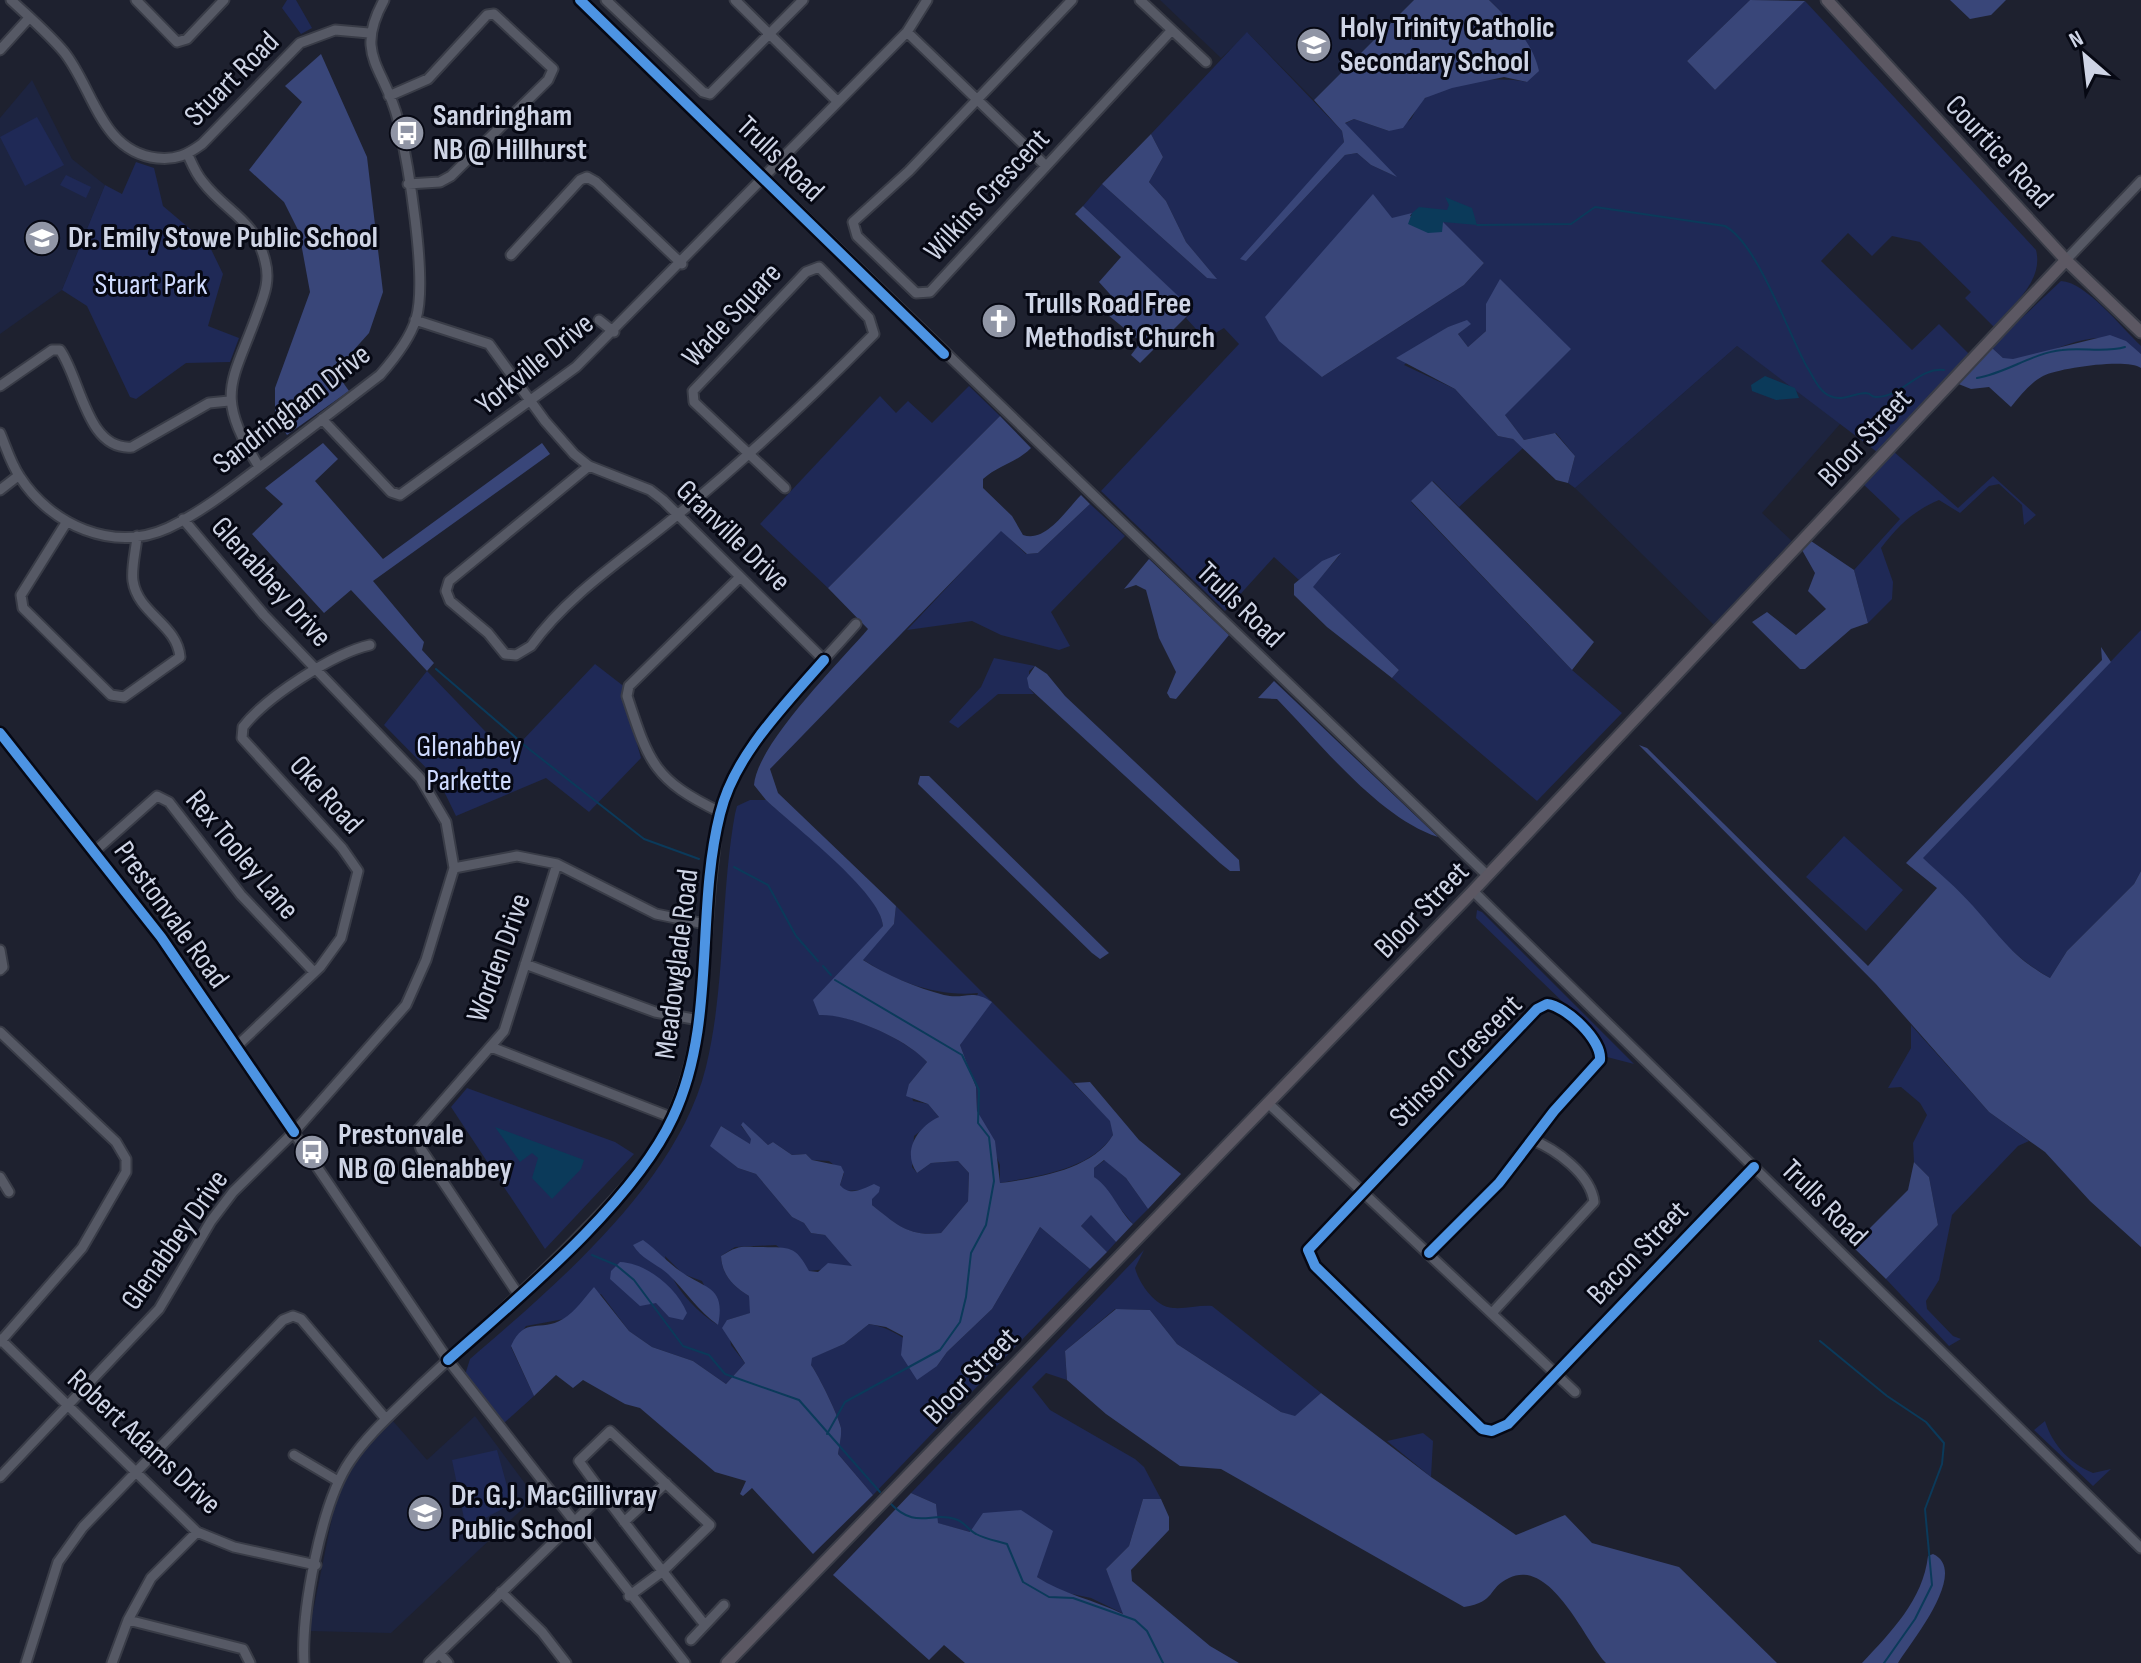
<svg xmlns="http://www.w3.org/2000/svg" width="2141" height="1663" font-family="'Sofia Sans Condensed',sans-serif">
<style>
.built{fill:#1d2440}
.green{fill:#1f2956;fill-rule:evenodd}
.forest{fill:#394679}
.water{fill:#0b3a5a}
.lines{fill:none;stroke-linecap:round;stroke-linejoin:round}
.stream{stroke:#0b3a5a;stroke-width:2}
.minor-casing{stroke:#393c47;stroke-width:13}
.major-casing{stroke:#393c47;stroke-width:15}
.minor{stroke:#565965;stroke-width:9}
.major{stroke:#5c5863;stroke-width:11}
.cycleway-casing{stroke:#060813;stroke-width:15}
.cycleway{stroke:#4d94e3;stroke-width:10}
.labels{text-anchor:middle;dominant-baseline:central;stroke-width:6;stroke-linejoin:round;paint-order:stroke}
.poi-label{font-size:30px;font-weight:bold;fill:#ced4e5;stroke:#060813;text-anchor:start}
.street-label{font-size:30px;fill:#ced4e5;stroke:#060813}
.park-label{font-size:30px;fill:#cfdbff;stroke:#060813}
</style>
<rect width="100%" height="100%" fill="#1e212f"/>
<path class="built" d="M1160 0H1414L1314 100 1248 33 1221 58Z
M32 80 72 159 105 185 62 290 0 334V118Z
M1737 346 1841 423 1762 513 1792 541 1714 625 1575 488Z
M475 1416 535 1497 391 1633 309 1631 336 1498 351 1468 369 1444 393 1421 427 1460Z"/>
<path class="green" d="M287 0H296L312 28 301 34 282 8Z
M1489 0H1750L1687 61 1715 90 1805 1 2036 250C2044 281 2013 304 1994 327L1965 298 1971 292 1920 242 1892 236 1872 256 1848 233 1821 261 1912 350 1939 324 1969 354 1877 452 1737 346 1575 488 1568 483 1575 456 1556 433 1524 440 1505 415 1486 304V331L1468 347 1458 334 1470 324 1448 327 1404 365 1455 389 1498 436 1513 439 1523 448 1459 507 1433 481 1411 502 1572 670 1622 713 1537 801 1392 678 1399 670 1312 587 1340 555 1299 580 1274 557 1225 611 1101 491 1239 344 1224 328 1205 339 1186 318 1193 311 1083 206 1102 184 1207 278H1216L1186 242 1166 201 1149 182 1163 157 1151 134 1247 32 1342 131 1344 142 1246 261 1345 155 1357 153 1371 165 1395 176 1344 124 1354 119 1389 131C1395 128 1406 124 1411 119 1416 112 1416 104 1424 99 1451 81 1497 76 1527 82L1522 32ZM1373 195 1392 219 1429 210 1484 263 1464 285 1322 377Z
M37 117 64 165 25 186 0 137Z
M136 162 154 168 163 206 209 245 223 274 208 326 239 338 230 362 186 363 136 399 130 397 87 306 62 290 105 185 122 194Z
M66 175 91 187 86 198 60 185Z
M2061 281C2086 282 2122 328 2141 346V354C2095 314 2053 362 2004 359L1991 347Z
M969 386 1000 416 828 588 760 524 880 396 896 413 908 401 932 423Z
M1893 451 1958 508 1993 476 2036 515 2024 525 2022 505 1999 484 1989 486 1960 513 1939 500C1913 511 1898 526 1881 548L1893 582 1892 599 1868 623 1854 570 1900 519 1863 484Z
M1090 504 1125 536 1051 612 1070 646 1059 650 1001 635 972 621 907 630 1001 530 1026 554 1038 553Z
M2141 630V871L2134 884 2067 951 2050 978C1998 949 1967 897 1922 858Z
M994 658 1035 666 1029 671V688L1034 694H998L958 728 949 722 981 687Z
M595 664 626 688 628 711 641 758 589 812 546 778 456 816 439 781 384 725 427 671 512 759 522 741Z
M750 800H766C793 825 882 892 883 926L819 1014C848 1013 908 1040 927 1062L909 1084 913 1101 928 1104 939 1117 914 1136 912 1167 917 1173 931 1163 958 1161 969 1173 968 1201 941 1233C909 1237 896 1225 872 1205V1199L862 1190 845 1191 840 1185 844 1173 829 1161 812 1160 806 1154 792 1155 773 1142 768 1145 743 1123 741 1126 752 1139 751 1145 721 1126 711 1146 738 1168 756 1174 792 1217 804 1223 811 1233 825 1235 853 1266 809 1271 776 1245 735 1247 721 1256C722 1275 733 1286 749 1296L751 1313 727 1320 731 1345 745 1363 726 1384 693 1361 652 1347 629 1331 601 1294 564 1319 526 1326 511 1347 534 1396 504 1423 465 1375 470 1359C558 1283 677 1183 706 1067 726 984 720 897 735 814L737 806ZM665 1256 683 1274 702 1281 716 1310 718 1325C696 1312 668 1282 665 1256Z
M1844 836 1903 890 1866 931 1806 877Z
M896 906 1111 1121 1113 1135C1091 1170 1037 1176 1000 1183V1165L977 1111 976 1087 960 1045 978 993C937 997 896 982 862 959L894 924Z
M1477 910 1482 912 1634 1064 1607 1057 1596 1034 1476 918Z
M1911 1025 1989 1112 2029 1141 2018 1146 1952 1215 1939 1280 1926 1301 1927 1309 1953 1336 1961 1339 1949 1346 1886 1279 1938 1225 1929 1177 1914 1162 1913 1143 1927 1115 1920 1103 1901 1087 1888 1088 1911 1048Z
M467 1088 615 1142 634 1154 545 1249 451 1107Z
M1105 1160 1126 1178 1148 1209 1133 1224 1094 1177V1168Z
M1091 1214 1116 1242 1107 1252 1081 1226Z
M1040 1227 1090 1269 873 1495 838 1454C839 1446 842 1435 841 1428 839 1417 818 1374 811 1365V1358L844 1344 869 1324C898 1329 916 1347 937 1366L947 1352 992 1309Z
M1144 1250 1135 1268C1139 1283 1155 1307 1173 1308 1186 1309 1199 1305 1212 1306L1321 1393 1295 1417 1281 1412 1177 1344 1150 1310 1115 1309 1065 1351 1067 1380 1046 1373 1032 1387 1050 1410 1135 1459 1144 1467 1161 1499H1143L1129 1546 1106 1569 1124 1614 1091 1598 1058 1591 970 1532 937 1523 936 1504 911 1493Z
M2045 1421C2053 1446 2070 1463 2093 1473L2111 1469 2093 1486 2034 1430Z
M1423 1433 1433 1441 1431 1477 1387 1441Z
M497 1450 512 1504 466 1528 452 1460Z"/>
<path class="forest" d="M1414 0H1489C1511 22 1532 40 1539 71L1527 82 1504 77 1452 88 1425 98 1403 128 1389 131 1354 119 1345 123 1397 177 1371 165 1357 153 1345 155 1246 261 1240 259 1344 142 1342 131 1314 100Z
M1750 0 1805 1 1715 90 1687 61Z
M1950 0H2006L1991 15 1970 19Z
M321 54 367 157 383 292 369 333 335 371 349 391 287 435 275 417V388L310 292 299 232 284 202 249 170 302 102 285 86Z
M1151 134 1163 157 1149 182 1166 201 1186 242 1217 279 1207 278 1102 184Z
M1373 194 1392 218 1412 213 1410 216 1443 222 1484 263 1464 285 1322 377 1279 341 1265 317Z
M1083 206 1193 310 1140 363 1131 355 1141 342 1108 315 1118 303 1099 282 1121 257 1075 214Z
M1500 279 1571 349 1505 415 1524 440 1555 433 1575 456 1568 483 1556 480 1513 439 1498 436 1455 389 1396 358 1448 327 1467 320 1471 324 1458 334 1468 347 1486 331V304Z
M2110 335 2126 341 2141 354V368C2127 358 2059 368 2043 376 2030 383 2020 396 2011 407L1989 387 1971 389 1956 383 1991 347 2003 358 2013 359Z
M1000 416 1031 448C1016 463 999 465 983 479V488L1012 516 1023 535C1046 543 1066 510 1081 495L1090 504 1038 553 1027 554 1001 531 770 769 778 793 896 906 894 924 863 960C886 975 917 988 944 995 965 1000 971 988 992 1002L960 1045 976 1087 977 1111 995 1141 1000 1183C1037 1178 1092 1170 1113 1135L1110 1121 1074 1083 1090 1082 1139 1140 1181 1174 1148 1209 1126 1178 1104 1160 1094 1168V1177C1112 1189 1117 1209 1133 1224L1116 1242 1091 1215 1081 1226 1107 1252 1090 1269 1040 1227 992 1309 947 1352 937 1366 917 1380 901 1355 903 1336 886 1327 869 1324 844 1344 812 1358 811 1365C818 1374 839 1417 841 1428 842 1436 839 1446 838 1454L873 1495 813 1554 752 1488 743 1496 740 1494 746 1481 715 1472 640 1408 625 1404 583 1380 573 1388 556 1375 534 1396 511 1346C525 1315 540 1333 563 1319 575 1312 585 1297 594 1287L629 1331 652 1347 693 1361 726 1384 745 1363 722 1328 727 1320 750 1313 749 1296C733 1286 722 1275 721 1256 740 1244 742 1247 763 1247 790 1248 795 1245 809 1271L818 1272 828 1263 852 1266 825 1235 811 1233 804 1223 792 1217 756 1174 738 1168 710 1146 721 1126 750 1144 751 1139 741 1125 743 1122 768 1145 773 1142 792 1155 806 1154 812 1160 841 1166 844 1172 840 1185C850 1197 862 1189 874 1184L880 1187 879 1192 872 1199V1205C897 1225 909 1237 941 1233L968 1201 969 1173 958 1161 931 1163 917 1173C901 1150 919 1126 939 1117L928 1104 906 1096 909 1084 927 1062C908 1040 848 1013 819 1015L813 1000 883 926C882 893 792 825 766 800L754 785C757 744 839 663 868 629L828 588Z
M323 443 338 459 315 481 383 559 542 443 550 454 373 581 424 642 422 650 434 663 427 671 351 590 324 613 252 534 283 504 265 488Z
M1432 481 1594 642 1572 670 1411 501Z
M1811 541 1854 570 1868 623 1851 629 1805 669H1800L1752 622 1767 612 1796 635 1826 609 1808 591 1815 573 1802 550Z
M1341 553 1313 587 1399 670 1392 678 1327 627 1294 595V584L1322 561Z
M1149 559 1229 635 1176 699 1170 698 1167 693 1176 672 1159 638 1146 590 1136 585 1124 589Z
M2101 647 2111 662 1923 858C1940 874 1957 888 1973 906 2000 936 2012 957 2050 978L2067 951 2134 884 2141 871V1247L2090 1201 2045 1152 1989 1112 1876 984 1639 745 1647 748 1868 966 1937 888 1906 863 2102 660Z
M1035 666 1047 674 1065 696 1239 860 1240 871H1230L1220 863 1029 688 1027 678Z
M1274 681 1438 837C1379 818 1320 743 1277 699L1258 698Z
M920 776H929L1109 953 1100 959 1092 953 918 784Z
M1914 1162 1929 1177 1938 1225 1886 1279 1852 1246 1908 1190Z
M643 1240C657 1250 669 1264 683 1273 706 1289 726 1287 718 1325 698 1311 686 1291 668 1274 657 1264 641 1259 633 1245Z
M620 1262C647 1263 677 1288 687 1313L683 1320 669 1317 656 1303 640 1306 610 1279 611 1271Z
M1116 1309 1150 1310 1177 1344 1281 1412 1295 1416 1321 1393 1431 1477 1516 1535 1565 1515 1592 1543 1679 1567 1777 1663H1606C1585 1641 1551 1557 1509 1578 1487 1588 1497 1602 1464 1607L1221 1469 1180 1466 1106 1414 1067 1380 1065 1351Z
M911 1493 936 1504 938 1523 970 1532 983 1513 1021 1510 1053 1531 1037 1577C1063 1594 1094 1600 1123 1614L1106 1569 1129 1546 1143 1499H1161L1169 1517V1530L1131 1570 1132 1581 1210 1646 1239 1663H965L944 1645 929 1660 833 1575Z
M1933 1554C1970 1571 1911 1642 1898 1663H1862C1891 1632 1923 1600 1928 1556Z"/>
<path class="water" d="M1445 197 1472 208 1477 225 1443 222 1442 232 1428 233 1408 224 1412 213 1419 207 1447 210 1449 205Z
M1765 376 1795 388 1799 398 1776 400 1752 391 1751 385Z
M495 1127 584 1160 581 1169 552 1199 532 1178 538 1158 532 1153 520 1162Z"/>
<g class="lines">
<path class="stream" d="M1477 225 1571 224 1595 207 1725 226C1758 244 1787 331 1807 367 1813 376 1819 392 1830 396 1842 402 1854 393 1866 393 1874 394 1869 397 1877 397 1903 396 1919 367 1944 370
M1977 378C2007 373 2032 353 2062 350 2082 347 2105 353 2125 347
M436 669 529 749 644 839 699 859
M734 867 768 885 796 936 818 961
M823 966 831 975
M592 1255 616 1265 634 1280 683 1346 709 1355 725 1374 799 1400 880 1492
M1820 1341 1887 1396 1926 1422 1944 1443 1942 1464 1925 1509 1932 1585 1915 1619 1884 1663
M827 1434 845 1402 940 1350 960 1322 966 1297 971 1253 986 1225 994 1181 989 1137 978 1123 979 1090 962 1055 835 980
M889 1502C916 1531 931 1511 955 1519 964 1521 968 1530 976 1534 985 1539 997 1541 1007 1544L1023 1582 1049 1597 1073 1598 1135 1620 1147 1631 1163 1663"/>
<defs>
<path id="minor" d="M11 0C29 17 48 33 64 52 93 88 101 152 157 158 176 160 187 155 202 144L300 43 335 30 369 33
M136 0 177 42 187 39 224 0
M580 0 1488 876
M606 0 703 92 710 94 803 0
M735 0 838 102
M1072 0 909 171 853 222 857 236 916 293 930 292 1171 31
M1140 0 1206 62
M907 32 1046 166
M0 50 29 18
M389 96 428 79 487 15 494 14 553 69 548 80 451 176 440 182 408 184
M188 155C192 164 196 174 203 182 226 212 255 219 265 261 270 279 265 293 259 309 232 385 213 392 259 467
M511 255 580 180 587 177 596 182 682 264
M2066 260 2141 181
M415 320 489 344 545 421 574 454 589 466 650 490 663 500 824 660
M599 320 614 332
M0 386 52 350H60C81 380 87 451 132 447L209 403 229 401
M322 419 391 492 400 495 576 367 907 32 927 0
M0 433C6 447 11 464 20 477 51 525 113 553 168 528 204 511 237 484 269 460 306 432 343 403 380 375 394 359 410 339 416 319 428 279 408 163 398 120 385 67 353 56 384 0
M589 466 449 581 446 591 450 601 488 633 505 654 516 655 531 646C568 594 628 556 676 516 746 459 811 398 874 334L869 318 819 267 806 272 693 391 694 402 785 488
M0 490 18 476
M66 523 21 595 23 608 111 695 124 697 180 657C177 624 138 614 133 581 131 568 136 550 137 536
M0 733 161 937 448 1360 685 1663
M720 812C654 780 649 763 627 696L629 686 740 577
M95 851 157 796 169 802 241 895 314 972
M454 868 517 856 557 864 656 914 705 924
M1473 891 2141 1548
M0 950 3 967 0 970
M525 964 655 1012 699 1020
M0 1032 116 1142 126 1159V1172L82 1248 0 1342
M237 1046 320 967 341 938 358 871 342 848 242 738 243 727C266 697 334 653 370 645
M491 1047 673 1118
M1268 1103 1575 1392
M0 1177 9 1192
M1429 1253 1499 1183 1554 1111 1600 1060C1602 1040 1566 1006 1547 1004L1537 1009 1308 1250 1315 1266 1482 1429 1492 1431 1508 1424 1754 1167
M520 1297 421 1149 416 1132 504 1031 557 864
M1492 1313 1594 1202C1591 1175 1556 1149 1532 1140
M0 1339 197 1532 234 1547 316 1565
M294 1455 338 1481
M0 1477 159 1309 211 1221 233 1192 294 1132 406 1005 426 960 454 868 446 822 420 778 264 615 183 519
M624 1522 666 1483
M501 1592 542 1632 566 1663
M629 1596 663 1571 710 1525 610 1431 579 1461C619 1517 662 1571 705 1625
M128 1620 243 1649 250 1663
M691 1640 724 1605
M439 1653 448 1663
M26 1663 58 1562 83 1527 283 1320 293 1316 301 1319 386 1419
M112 1663 128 1620 151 1578 197 1532
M304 1663C301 1612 321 1503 350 1461 368 1434 394 1412 417 1389 474 1335 533 1285 587 1228 611 1203 636 1178 655 1148 709 1063 701 959 713 862 715 846 716 829 720 813 738 744 810 677 856 624
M429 1663 603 1494"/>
<path id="major" d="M1827 0 2066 260 2141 332
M727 1663 1473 891 2066 260"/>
</defs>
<use href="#minor" class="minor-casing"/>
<use href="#major" class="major-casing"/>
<use href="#minor" class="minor"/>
<use href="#major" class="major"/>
<defs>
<path id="cycleway" d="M580 0 944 354
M0 733 161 937 294 1132
M1429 1253 1499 1183 1554 1111 1600 1060C1602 1040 1566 1006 1547 1004L1537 1009 1308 1250 1315 1266 1482 1429 1492 1431 1508 1424 1754 1167
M448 1360C518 1298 634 1202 673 1117 717 1023 695 913 720 814 734 755 786 704 824 660"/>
</defs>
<use href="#cycleway" class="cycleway-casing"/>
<use href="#cycleway" class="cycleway"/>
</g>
<defs>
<symbol id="school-disc" viewBox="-11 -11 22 22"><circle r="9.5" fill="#9095a5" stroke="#060813"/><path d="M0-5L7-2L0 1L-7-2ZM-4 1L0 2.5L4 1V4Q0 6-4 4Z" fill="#fff"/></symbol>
<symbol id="bus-disc" viewBox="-11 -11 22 22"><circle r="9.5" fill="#9095a5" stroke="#060813"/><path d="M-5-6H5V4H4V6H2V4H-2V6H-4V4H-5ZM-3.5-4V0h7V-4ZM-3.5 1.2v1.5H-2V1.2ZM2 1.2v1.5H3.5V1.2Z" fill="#fff"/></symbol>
<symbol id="church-disc" viewBox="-11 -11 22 22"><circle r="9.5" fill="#9095a5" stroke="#060813"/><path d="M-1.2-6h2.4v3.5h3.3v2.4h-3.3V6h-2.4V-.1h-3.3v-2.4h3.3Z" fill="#fff"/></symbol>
</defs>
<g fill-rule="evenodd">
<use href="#school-disc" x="1294" y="25" width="40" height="40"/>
<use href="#bus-disc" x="387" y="113" width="40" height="40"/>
<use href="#school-disc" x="22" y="218" width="40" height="40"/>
<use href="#church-disc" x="979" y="301" width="40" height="40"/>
<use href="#bus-disc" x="292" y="1132" width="40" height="40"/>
<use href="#school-disc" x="405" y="1493" width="40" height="40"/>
</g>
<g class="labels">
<g class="poi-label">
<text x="1340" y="28">Holy Trinity Catholic<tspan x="1340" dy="34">Secondary School</tspan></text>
<text x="433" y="116">Sandringham<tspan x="433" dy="34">NB @ Hillhurst</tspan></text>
<text x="68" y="238">Dr. Emily Stowe Public School</text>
<text x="1025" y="304">Trulls Road Free<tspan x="1025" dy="34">Methodist Church</tspan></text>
<text x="338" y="1135">Prestonvale<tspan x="338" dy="34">NB @ Glenabbey</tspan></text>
<text x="451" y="1496">Dr. G.J. MacGillivray<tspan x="451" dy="34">Public School</tspan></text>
</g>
<g class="street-label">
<text transform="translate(232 79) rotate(-45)">Stuart Road</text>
<text transform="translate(1999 152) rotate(47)">Courtice Road</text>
<text transform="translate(780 159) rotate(44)">Trulls Road</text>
<text transform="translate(987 195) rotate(-47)">Wilkins Crescent</text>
<text transform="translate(732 315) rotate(-47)">Wade Square</text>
<text transform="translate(535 364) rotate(-39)">Yorkville Drive</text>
<text transform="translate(292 409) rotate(-38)">Sandringham Drive</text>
<text transform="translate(1865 438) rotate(-47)">Bloor Street</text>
<text transform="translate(733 536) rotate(44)">Granville Drive</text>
<text transform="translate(271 582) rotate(48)">Glenabbey Drive</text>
<text transform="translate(1240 605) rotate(44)">Trulls Road</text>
<text transform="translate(326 795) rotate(48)">Oke Road</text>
<text transform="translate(242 855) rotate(50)">Rex Tooley Lane</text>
<text transform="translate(1422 910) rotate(-46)">Bloor Street</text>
<text transform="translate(171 915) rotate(54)">Prestonvale Road</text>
<text transform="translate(499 958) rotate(-70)">Worden Drive</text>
<text transform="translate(677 964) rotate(-83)">Meadowglade Road</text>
<text transform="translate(1456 1061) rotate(-45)">Stinson Crescent</text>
<text transform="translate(1824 1203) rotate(45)">Trulls Road</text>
<text transform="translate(175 1240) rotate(-55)">Glenabbey Drive</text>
<text transform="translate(1638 1253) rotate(-46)">Bacon Street</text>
<text transform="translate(971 1376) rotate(-46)">Bloor Street</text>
<text transform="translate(144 1442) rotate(43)">Robert Adams Drive</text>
</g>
<g class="park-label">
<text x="151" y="285">Stuart Park</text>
<text x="469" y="747">Glenabbey<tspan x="469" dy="34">Parkette</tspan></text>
</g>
</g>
<g transform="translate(2085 56) rotate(332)" stroke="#060813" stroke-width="6" paint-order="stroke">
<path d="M0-6L14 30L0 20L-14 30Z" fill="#ced4e5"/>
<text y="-12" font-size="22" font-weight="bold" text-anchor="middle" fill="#ced4e5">N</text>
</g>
</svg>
